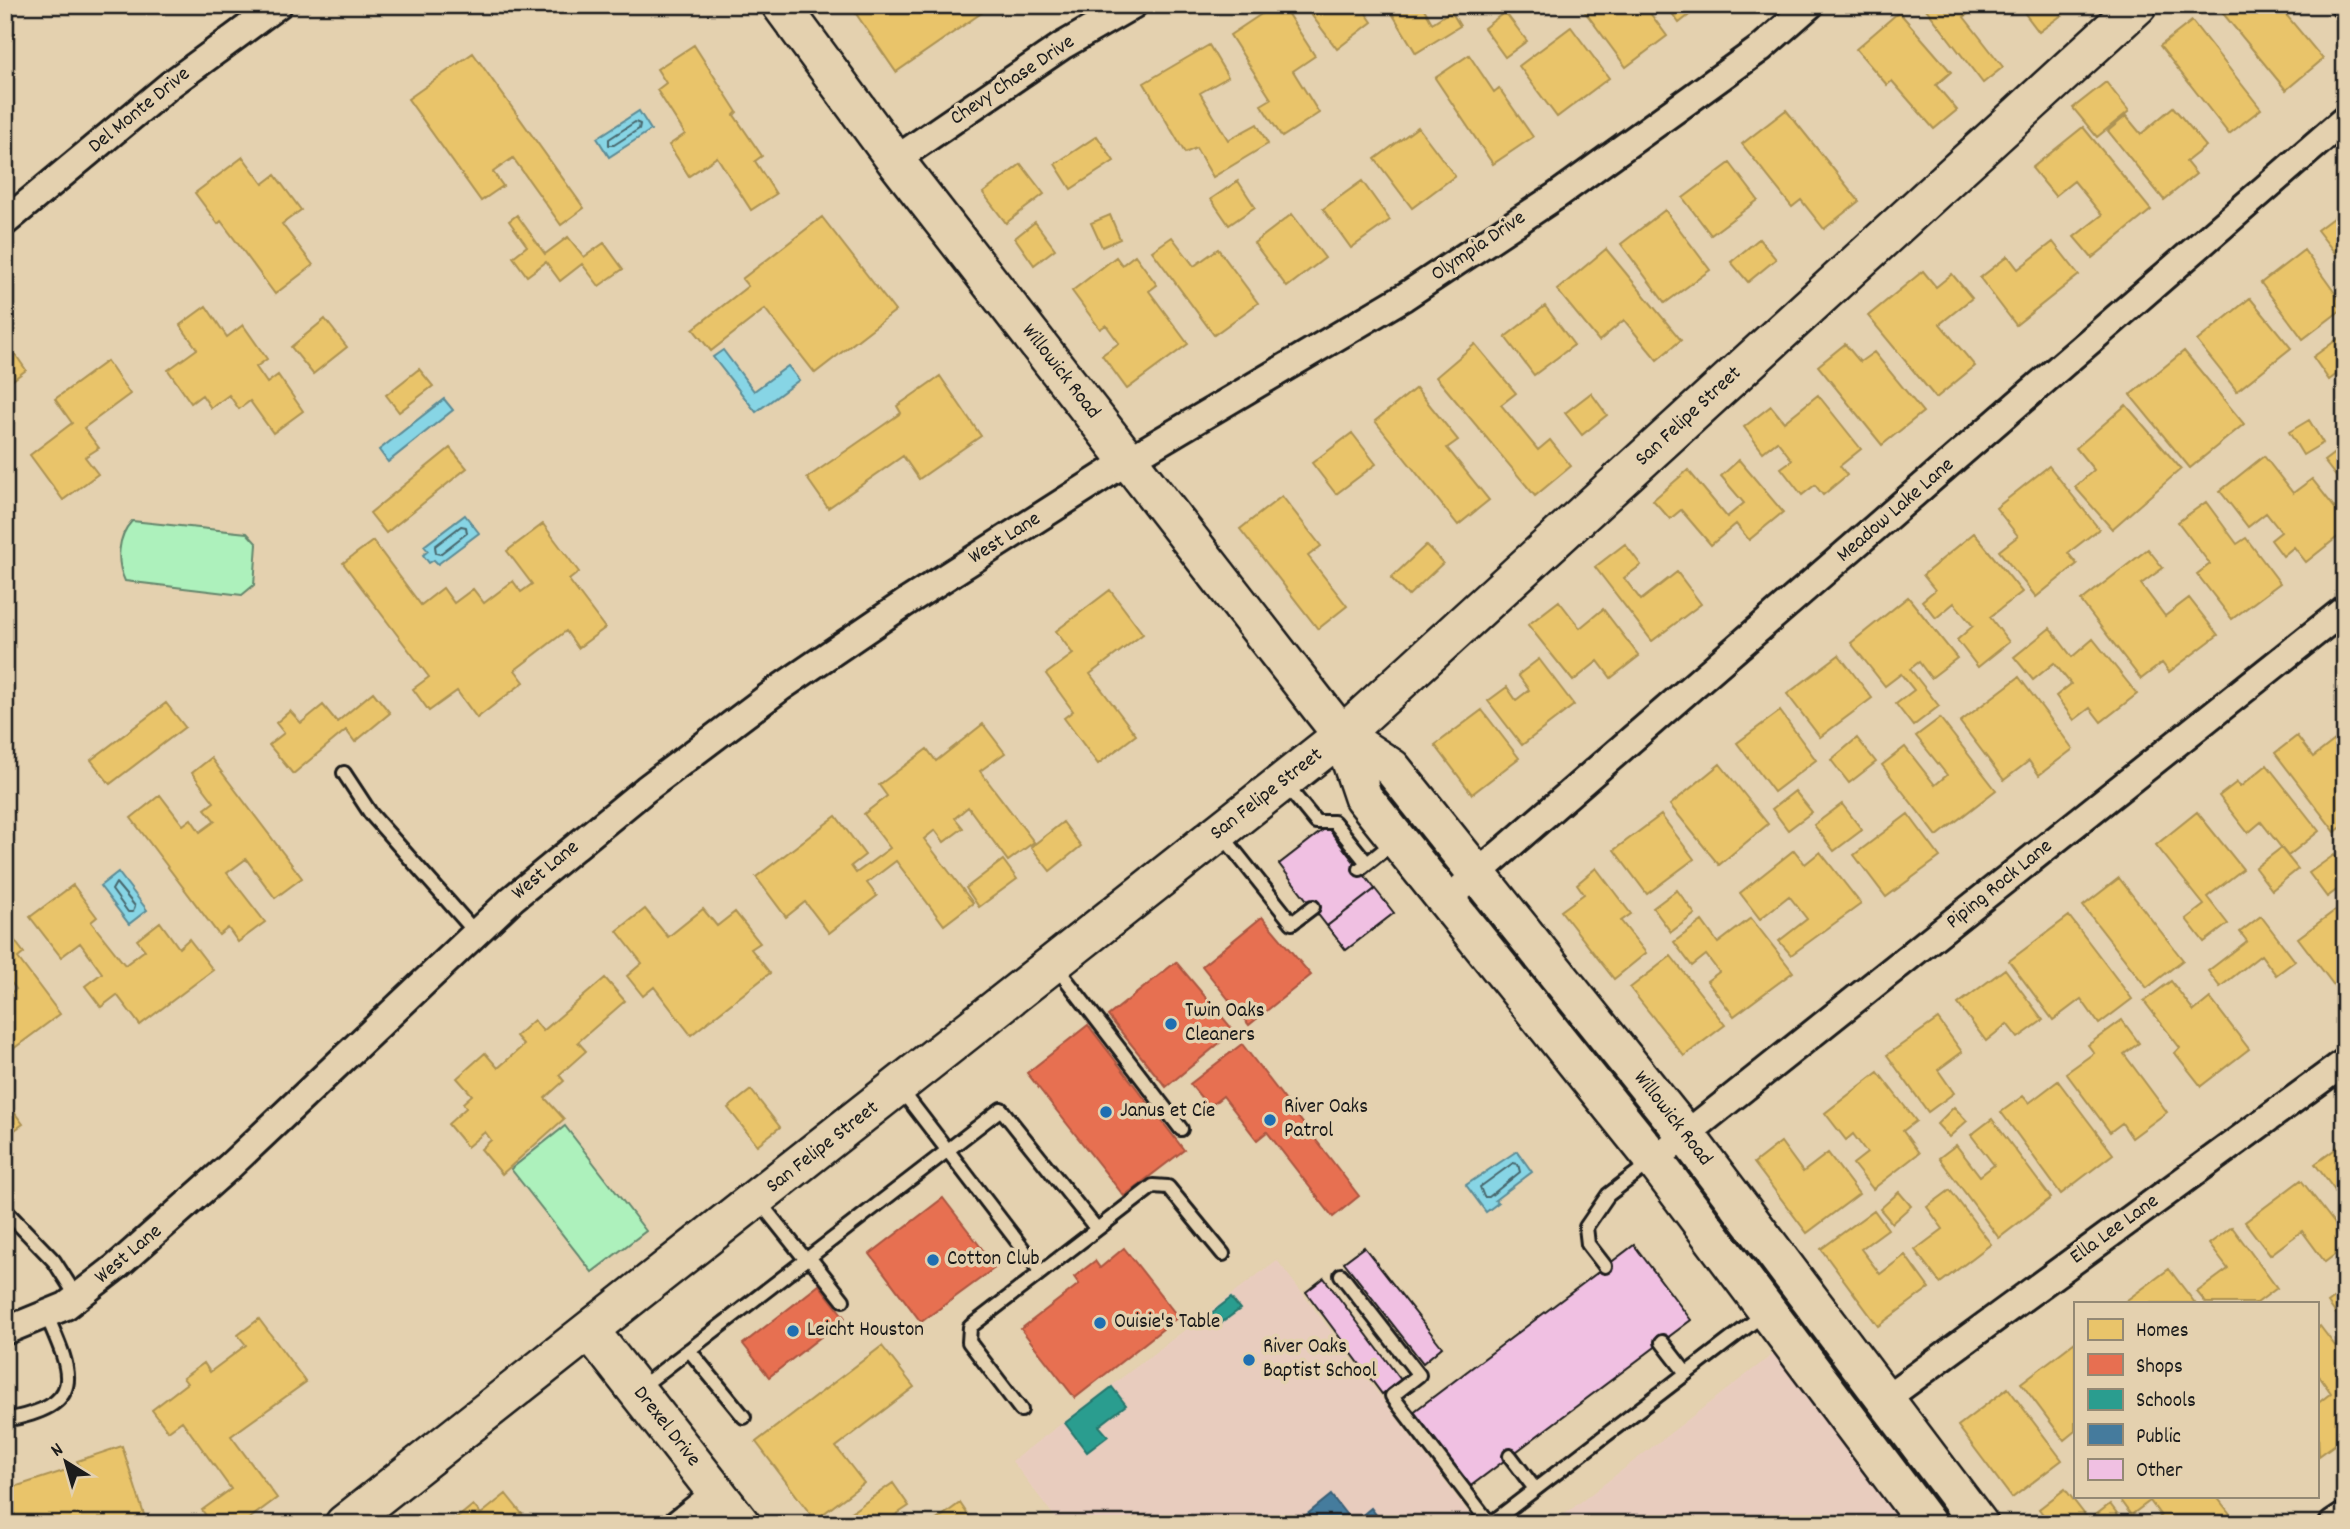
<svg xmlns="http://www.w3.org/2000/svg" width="2350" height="1529" font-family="Dekko,sans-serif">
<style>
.built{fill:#e8ccbe}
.green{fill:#adf1bc;stroke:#64866c;stroke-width:2}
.water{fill:#87d5e5;stroke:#5c8b95;stroke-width:2}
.homes{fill:#e9c46a;stroke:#ac9253;stroke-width:2}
.shops{fill:#e76f51;stroke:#aa5641;stroke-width:2}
.schools{fill:#2a9d8f;stroke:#26766c;stroke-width:2}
.public{fill:#457b9d;stroke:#395e76;stroke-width:2}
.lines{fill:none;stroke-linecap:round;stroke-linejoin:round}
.shore{stroke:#47666c;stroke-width:2}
.building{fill:#f0c0e2;stroke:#1c1c1c;stroke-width:2}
.lane-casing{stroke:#1c1c1c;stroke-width:18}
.street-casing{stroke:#1c1c1c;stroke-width:32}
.secondary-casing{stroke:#1c1c1c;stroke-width:42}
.lane{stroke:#e4d1af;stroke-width:12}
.street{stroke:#e4d1af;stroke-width:26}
.secondary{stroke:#e4d1af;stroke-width:37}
.poi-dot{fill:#1f6fb2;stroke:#e4d1af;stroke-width:2.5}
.labels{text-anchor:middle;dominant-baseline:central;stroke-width:7;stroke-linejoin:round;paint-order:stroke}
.street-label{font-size:21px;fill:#1c1c1c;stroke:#e4d1af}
.poi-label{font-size:21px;fill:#1c1c1c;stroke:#e4d1af;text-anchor:start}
</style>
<rect width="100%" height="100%" fill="#e4d1af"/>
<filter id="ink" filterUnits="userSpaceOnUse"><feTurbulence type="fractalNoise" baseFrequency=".0143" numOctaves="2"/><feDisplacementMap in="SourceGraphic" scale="14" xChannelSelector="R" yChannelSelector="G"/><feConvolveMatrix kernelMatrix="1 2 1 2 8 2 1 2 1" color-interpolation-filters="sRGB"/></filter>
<g filter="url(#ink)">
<path class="built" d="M1277 1260 1477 1524H1060L1012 1461Z
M1781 1348 1915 1524H1552Z"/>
<path class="green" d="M132 521 247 533 257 544 254 585 242 595 125 581C116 562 117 537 132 521Z
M565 1126 646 1231 592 1272 511 1169Z"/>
<path class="water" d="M639 111 651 130 609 157 597 138Z
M723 350 754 391 788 366 799 380 756 412 713 357Z
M444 399 453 410 388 462 379 450Z
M465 515 479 533 438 564 434 560 429 563 423 555 428 551 424 546Z
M118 872 147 910 129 924 100 886Z
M1517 1151 1532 1172 1495 1200 1498 1203 1486 1212 1466 1185Z"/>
<path class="homes" d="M850 5H993L896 72Z
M1275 5H1282L1315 56 1293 71 1319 113 1282 137 1261 105 1271 99 1230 35Z
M1304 5H1360L1372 22 1337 49Z
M1387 5H1422L1432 23 1451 11 1460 26 1416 53Z
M1580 5H1644L1667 36 1626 67Z
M1666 5H1702L1679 23Z
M1923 5H1979L1964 17 2003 67 1983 83Z
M2023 5H2056L2063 14 2039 32 2020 7Z
M2216 5H2278L2323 59 2286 90Z
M1505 12 1527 41 1505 57 1484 28Z
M1899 12 1951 72 1936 85 1957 110 1934 129 1892 81 1887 85 1856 49Z
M2192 21 2261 109 2229 134 2160 46Z
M1571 27 1609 78 1557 117 1519 66Z
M694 45 737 112 734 115 762 156 755 161 776 194 751 210 717 157 689 176 669 145 685 134 657 90 666 83 657 69Z
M1209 45 1228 77 1200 93 1228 140 1257 124 1268 144 1213 177 1196 148 1185 153 1144 83Z
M473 53 584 208 561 225 513 158 493 172 503 186 481 201 408 99Z
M1469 55 1494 92 1499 88 1533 137 1493 164 1435 78Z
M2106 82 2129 111 2097 137 2073 108Z
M2173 107 2206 146 2186 162 2196 174 2164 200 2108 131 2126 116 2141 134Z
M1786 110 1859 201 1824 229 1801 200 1792 207 1742 144Z
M1418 127 1455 176 1412 208 1375 159Z
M2083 127 2151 210 2092 258 2074 237 2102 215 2074 181 2055 196 2032 168Z
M1097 136 1114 161 1071 189 1055 164Z
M243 157 263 184 275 175 301 210 282 224 313 265 275 294 221 221 218 224 195 193Z
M1730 163 1758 200 1711 235 1683 198Z
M1021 164 1044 194 1006 223 983 193Z
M1238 181 1255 207 1229 225 1211 199Z
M1362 181 1390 220 1351 248 1323 209Z
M2345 209V266L2317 230Z
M1665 210 1710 270 1665 303 1621 244Z
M1292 214 1325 258 1287 287 1254 243Z
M517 215 545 254 568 237 584 257 604 243 623 269 599 286 582 264 560 281 546 262 527 276 513 257 527 246 509 221Z
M1110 215 1120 239 1102 247 1091 223Z
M822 217 895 311 815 373 765 309 711 351 693 329 748 286 742 279Z
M1035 222 1055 249 1034 265 1015 238Z
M1172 237 1194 266 1218 249 1258 303 1214 335 1152 251Z
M1759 239 1776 259 1748 282 1731 262Z
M2053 242 2079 275 2016 325 1980 278 2008 256 2018 269Z
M1606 249 1681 340 1657 360 1624 320 1599 341 1557 290Z
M2304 250 2345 307 2303 339 2261 283Z
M1135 255 1157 285 1149 291 1188 344 1127 389 1102 355 1119 343 1106 325 1100 329 1072 291 1116 257 1122 265Z
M1923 271 1936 287 1952 274 1972 298 1940 324 1975 366 1936 398 1868 316Z
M2250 298 2291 348 2237 391 2197 341Z
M206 306 227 337 243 325 267 359 256 367 267 383 278 375 303 411 273 433 250 401 239 409 229 395 211 408 202 395 191 403 168 370 197 349 180 325Z
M1545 306 1574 345 1534 375 1505 337Z
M325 319 347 347 313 374 291 347Z
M2339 338 2345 345V368L2329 380 2313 357Z
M1475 344 1516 393 1501 405 1538 450 1550 440 1571 466 1535 496 1436 377Z
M1845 344 1860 362 1874 352 1923 412 1882 445 1818 366Z
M9 345 26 370 5 386V348Z
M2184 351 2244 424 2190 468 2130 395Z
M107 361 130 394 84 428 99 448 85 457 98 474 63 500 30 455 72 423 55 399Z
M419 369 433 386 399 412 386 395Z
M940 376 981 436 919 479 903 456 828 508 807 478 901 413 897 406Z
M1416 388 1458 440 1447 448 1489 500 1458 525 1375 421Z
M1591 393 1607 415 1582 435 1565 413Z
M1818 395 1861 449 1840 466 1847 475 1823 495 1815 485 1802 495 1781 468 1792 460 1777 441 1763 452 1744 427 1771 406 1784 422Z
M2126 405 2181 469 2112 529 2075 487 2094 470 2076 448Z
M2309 420 2323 443 2303 455 2289 432Z
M1352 433 1376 464 1336 494 1312 463Z
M2345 445V488L2324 461Z
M450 448 467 468 386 533 370 513Z
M2264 456 2293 493 2312 479 2345 521V531L2306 562 2294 547 2283 556 2271 540 2281 532 2266 513 2248 527 2220 491Z
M1739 460 1783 512 1749 540 1736 524 1711 545 1681 510 1670 519 1653 500 1688 470 1727 517 1744 503 1721 476Z
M2049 466 2099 529 2068 553 2077 564 2036 597 1999 551 2018 536 1996 508Z
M1282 496 1321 546 1308 556 1347 606 1318 629 1240 529Z
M2206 502 2237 544 2246 538 2280 583 2232 619 2197 574 2210 564 2178 522Z
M543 524 579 572 569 580 605 628 578 648 566 631 515 670 524 682 477 718 457 691 429 711 413 689 429 677 343 563 373 541 421 605 443 588 454 603 473 589 484 603 513 581 521 592 532 584 507 551Z
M1974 533 2022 592 1990 617 2009 642 1978 667 1957 640 1973 626 1954 603 1936 618 1922 601 1935 590 1923 575Z
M1625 544 1641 565 1624 578 1641 600 1677 572 1701 604 1652 641 1595 567Z
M1426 545 1443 563 1408 596 1391 578Z
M2148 549 2163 568 2141 584 2165 616 2189 598 2218 635 2169 672 2162 663 2141 679 2081 601Z
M1110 590 1143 634 1090 674 1136 735 1098 764 1064 718 1073 711 1046 674 1073 654 1056 631Z
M1908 597 1957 658 1931 678 1919 662 1910 669 1939 706 1913 726 1896 704 1914 690 1901 674 1885 686 1851 643Z
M1559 601 1580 628 1603 609 1639 656 1611 678 1598 661 1573 681 1528 625Z
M2050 628 2072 657 2093 639 2137 694 2101 722 2090 708 2074 720 2056 696 2071 684 2054 663 2033 680 2014 657Z
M1839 655 1872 698 1820 737 1787 694Z
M1539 659 1574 705 1522 745 1488 701 1507 687 1516 700 1529 690 1518 675Z
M2019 677 2073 749 2039 775 2029 761 2004 780 1960 722Z
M373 692 390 713 355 742 346 730 293 774 269 745 284 733 276 723 290 711 301 723 323 705 337 722Z
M166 703 185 727 110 784 91 760Z
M1482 710 1519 758 1472 794 1435 745Z
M1780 711 1816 760 1774 792 1737 743Z
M1940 718 1996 790 1937 836 1882 765 1905 747 1935 785 1947 775 1916 736Z
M983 724 1005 753 980 771 1034 842 1008 861 968 807 955 818 963 828 944 842 935 830 924 839 973 903 944 925 896 861 867 883 877 896 829 933 805 902 786 917 756 877 836 816 865 855 851 866 856 873 890 848 864 814 887 796 879 785 927 749 936 761Z
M2345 732V782L2336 789 2345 799V824L2335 832 2275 753 2297 736 2313 757Z
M1857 738 1876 762 1849 783 1831 760Z
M211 758 302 878 275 898 246 859 227 873 265 922 238 942 228 928 219 935 131 818 160 795 183 825 191 819 200 832 215 821 205 809 214 802 192 773Z
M1720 764 1768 824 1719 865 1670 805Z
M2267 765 2319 831 2288 856 2261 822 2248 833 2219 796 2237 782 2240 787Z
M1795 791 1812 812 1788 830 1772 809Z
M1842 804 1862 830 1834 851 1814 825Z
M2197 812 2243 869 2207 897 2228 924 2204 942 2186 919 2204 905 2156 845Z
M1908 814 1940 857 1886 897 1854 855Z
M1661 815 1694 859 1647 894 1614 850Z
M1063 822 1081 846 1050 871 1031 847Z
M2281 848 2298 869 2272 890 2255 868Z
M1794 850 1805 864 1820 852 1861 904 1791 955 1779 941 1807 919 1789 896 1760 919 1740 893Z
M2334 855 2345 869V884L2327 897 2309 873Z
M1003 860 1017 879 979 907 966 888Z
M1596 868 1631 914 1621 921 1646 953 1614 979 1561 911 1584 894 1577 884Z
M2119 878 2183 960 2147 988 2083 906Z
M73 885 97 917 91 922 125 965 145 950 137 940 160 922 179 948 189 939 213 970 140 1025 117 995 101 1007 85 986 102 973 80 943 61 957 30 917Z
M1677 890 1695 914 1671 932 1653 908Z
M2345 903V981L2336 988 2298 938Z
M645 909 668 937 703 909 717 926 735 912 760 943 751 949 770 973 691 1035 654 987 643 996 627 976 642 963 617 931Z
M2069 916 2132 999 2099 1024 2081 999 2053 1020 2009 961Z
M2261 916 2295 961 2276 975 2261 955 2220 987 2208 971 2247 941 2240 932Z
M1751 918 1793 972 1734 1016 1707 981 1719 972 1706 955 1692 966 1674 942 1702 921 1718 943Z
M5 928 24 953 18 958 60 1014 5 1055V997L16 989 5 975Z
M1671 956 1725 1025 1684 1056 1630 988Z
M2005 969 2043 1020 2018 1038 2007 1024 1986 1041 1958 1004Z
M605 978 625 1001 578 1042 586 1051 559 1075 564 1081 545 1098 564 1119 502 1174 481 1149 491 1140 485 1132 467 1147 448 1124 466 1108 463 1103 472 1095 457 1078 485 1053 498 1068 524 1045 516 1036 534 1020 543 1031Z
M2171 981 2194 1011 2210 998 2249 1049 2201 1086 2175 1053 2180 1048 2144 1001Z
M1938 1019 1962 1052 1938 1070 1954 1093 1928 1112 1887 1055Z
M2122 1020 2139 1043 2124 1054 2167 1112 2132 1138 2122 1123 2110 1132 2066 1073 2094 1053 2088 1045Z
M1878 1072 1916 1121 1903 1131 1919 1153 1873 1189 1853 1164 1867 1153 1853 1134 1846 1140 1825 1113Z
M2058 1081 2113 1154 2061 1194 2001 1112 2023 1096 2029 1103Z
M751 1090 780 1127 757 1145 728 1108Z
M5 1100 23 1124 5 1137Z
M1954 1107 1967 1121 1949 1137 1937 1124Z
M1992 1119 2051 1198 1999 1238 1939 1158 1956 1145 1980 1176 1994 1165 1971 1135Z
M1781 1142 1803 1172 1828 1153 1859 1194 1807 1233 1754 1163Z
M2345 1142V1204L2315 1164Z
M2301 1180 2345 1237V1247L2325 1262 2302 1231 2270 1255 2245 1222Z
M1950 1190 1991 1244 1940 1283 1915 1250 1943 1229 1927 1207Z
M1899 1192 1911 1206 1892 1223 1880 1209Z
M1874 1210 1888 1229 1861 1249 1880 1274 1905 1255 1929 1288 1878 1326 1821 1249Z
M2232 1227 2277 1288 2257 1303H2206L2197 1292 2228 1269 2209 1244Z
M2169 1269 2195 1303H2123Z
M2345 1290V1326L2328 1303Z
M259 1319 306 1382 231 1436 277 1498 242 1524H212L202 1510 231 1489 182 1421 168 1431 152 1410 187 1383 183 1378 204 1363 210 1372 246 1345 238 1335Z
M2320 1326 2345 1359V1437L2319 1456 2317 1404 2331 1393 2317 1373V1328Z
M2075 1342V1431L2064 1440 2021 1383Z
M882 1346 914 1387 836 1447 864 1483 815 1520 756 1442Z
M2008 1388 2062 1460 2012 1498 1958 1426Z
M122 1446 147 1524H5V1490L79 1466 77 1461Z
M893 1483 909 1506 891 1518 895 1524H852L846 1516Z
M2065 1489 2089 1520 2110 1504 2125 1524H2050L2039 1509Z
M506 1494 530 1524 451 1523 473 1505 481 1514Z
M2117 1496H2216L2231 1515 2220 1524H2151L2161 1516 2150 1501 2131 1515Z
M960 1503 974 1524H931Z"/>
<path class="shops" d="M1262 917 1311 975 1249 1025 1202 966Z
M1176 962 1234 1031 1166 1087 1108 1016Z
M1088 1025 1184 1150 1124 1196 1027 1073Z
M1242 1044 1359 1196 1333 1217 1267 1132 1257 1140 1223 1096 1209 1107 1190 1084Z
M943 1198 996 1267 921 1322 870 1254Z
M1124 1248 1178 1317 1075 1398 1021 1329 1079 1284 1074 1277 1095 1261 1100 1268Z
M819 1285 845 1318 769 1377 743 1344Z"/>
<path class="schools" d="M1231 1298 1240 1309 1217 1326 1209 1315Z
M1112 1387 1126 1405 1099 1426 1108 1436 1087 1452 1065 1423Z"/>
<path class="public" d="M1331 1495 1353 1523 1371 1508 1383 1524H1311L1305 1516Z"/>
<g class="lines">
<path class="shore" d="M635 122 640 124 639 129 614 145H609V139Z
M461 526 466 527 467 533 440 554 436 553 435 546Z
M116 883 135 906 133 912H128L112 890Z
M1513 1163 1518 1164 1520 1172 1489 1197H1484L1480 1187Z"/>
</g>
<path class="building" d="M1327 827 1375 889 1327 926 1279 864Z
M1375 889 1394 913 1346 950 1327 926Z
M1634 1245 1691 1320 1468 1488 1412 1413Z
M1364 1247 1442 1347 1423 1363 1344 1262Z
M1324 1278 1401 1380 1382 1394 1306 1292Z"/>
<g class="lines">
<defs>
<path id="lane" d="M344 773 371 814 476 933
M1286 785 1316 822H1334L1367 863
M1222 835 1292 923 1313 907
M1360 869 1395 841
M1054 964 1181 1129
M899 1087 1040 1271
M758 1200 806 1260
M5 1210 54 1261 77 1297
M809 1257 843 1300
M1605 1266 1588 1244 1586 1227 1608 1195 1651 1162
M1341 1275 1419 1375 1392 1396 1490 1524 1765 1313
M1662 1342 1686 1373
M689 1350 744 1417
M640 1388 1001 1109 1096 1228
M1021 1410 969 1342 970 1327 1153 1186 1168 1187 1223 1254
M5 1420C86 1405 74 1377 46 1314
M1510 1456 1535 1489"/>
<path id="street" d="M2344 5 2345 6
M895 160 1062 46 1133 5
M5 222 171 84 278 5
M1446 901 2345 119
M1654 1160 2345 609
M5 1331 66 1306 116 1267 230 1166 512 899 646 789 780 688 905 603 1129 460 1404 297 1556 196 1761 48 1810 5
M1885 1399 2345 1062
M677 1524 717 1492
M2333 1524 2345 1516"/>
<path id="secondary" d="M781 5 895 160 1323 711 1342 735 1392 768 1686 1135 1979 1524
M1342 735 1363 797 1654 1160 1927 1524
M591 1332 741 1524
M344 1524 1342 735 2138 5"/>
</defs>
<use href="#lane" class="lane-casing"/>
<use href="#street" class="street-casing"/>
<use href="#secondary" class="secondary-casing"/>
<use href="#lane" class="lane"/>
<use href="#street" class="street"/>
<use href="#secondary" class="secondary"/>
</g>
</g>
<g class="poi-dot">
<circle cx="1171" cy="1024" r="7"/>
<circle cx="1106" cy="1112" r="7"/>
<circle cx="1270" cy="1120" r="7"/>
<circle cx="933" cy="1260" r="7"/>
<circle cx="1100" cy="1323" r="7"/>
<circle cx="793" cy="1331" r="7"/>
<circle cx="1249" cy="1360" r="7"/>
</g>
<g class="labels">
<g class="street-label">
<text transform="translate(1013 81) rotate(-34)">Chevy Chase Drive</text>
<text transform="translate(140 111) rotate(-39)">Del Monte Drive</text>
<text transform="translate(1479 247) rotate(-34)">Olympia Drive</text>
<text transform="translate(1060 372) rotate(52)">Willowick Road</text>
<text transform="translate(1689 417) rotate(-43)">San Felipe Street</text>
<text transform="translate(1896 511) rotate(-41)">Meadow Lake Lane</text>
<text transform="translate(1005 539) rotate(-32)">West Lane</text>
<text transform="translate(1267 795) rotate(-38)">San Felipe Street</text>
<text transform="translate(546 871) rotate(-40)">West Lane</text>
<text transform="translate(2000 885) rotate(-39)">Piping Rock Lane</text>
<text transform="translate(1672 1119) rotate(52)">Willowick Road</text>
<text transform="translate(823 1148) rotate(-38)">San Felipe Street</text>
<text transform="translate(2115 1230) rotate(-36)">Ella Lee Lane</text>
<text transform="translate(129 1255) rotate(-40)">West Lane</text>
<text transform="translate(666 1427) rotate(52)">Drexel Drive</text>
</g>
<g class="poi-label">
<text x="1185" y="1012">Twin Oaks<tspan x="1185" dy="24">Cleaners</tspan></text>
<text x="1284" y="1108">River Oaks<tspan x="1284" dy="24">Patrol</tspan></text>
<text x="1120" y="1112">Janus et Cie</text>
<text x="947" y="1260">Cotton Club</text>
<text x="1114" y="1323">Ouisie's Table</text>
<text x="807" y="1331">Leicht Houston</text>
<text x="1263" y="1348">River Oaks<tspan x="1263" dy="24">Baptist School</tspan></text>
</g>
</g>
<rect width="2350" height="1529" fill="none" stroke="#e4d1af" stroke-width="28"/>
<rect x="14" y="14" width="2322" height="1501" fill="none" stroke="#1c1c1c" stroke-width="2.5" filter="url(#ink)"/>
<rect x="2074" y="1302" width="245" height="196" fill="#e4d1af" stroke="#948974" stroke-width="2"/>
<rect x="2088" y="1319" width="35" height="21" fill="#e9c46a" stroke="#948974" stroke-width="2"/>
<text x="2136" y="1336" font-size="21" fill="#1c1c1c">Homes</text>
<rect x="2088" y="1354" width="35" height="21" fill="#e76f51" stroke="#948974" stroke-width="2"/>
<text x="2136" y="1372" font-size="21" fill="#1c1c1c">Shops</text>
<rect x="2088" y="1389" width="35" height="21" fill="#2a9d8f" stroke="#948974" stroke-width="2"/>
<text x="2136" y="1406" font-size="21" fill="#1c1c1c">Schools</text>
<rect x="2088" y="1424" width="35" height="21" fill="#457b9d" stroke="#948974" stroke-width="2"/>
<text x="2136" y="1442" font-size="21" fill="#1c1c1c">Public</text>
<rect x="2088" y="1459" width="35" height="21" fill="#f0c0e2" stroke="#948974" stroke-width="2"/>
<text x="2136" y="1476" font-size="21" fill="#1c1c1c">Other</text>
<g transform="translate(66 1462) rotate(323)" stroke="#e4d1af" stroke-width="5" paint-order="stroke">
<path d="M0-5L12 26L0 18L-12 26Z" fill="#1c1c1c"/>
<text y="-10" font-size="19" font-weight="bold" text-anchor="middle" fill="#1c1c1c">N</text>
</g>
</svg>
